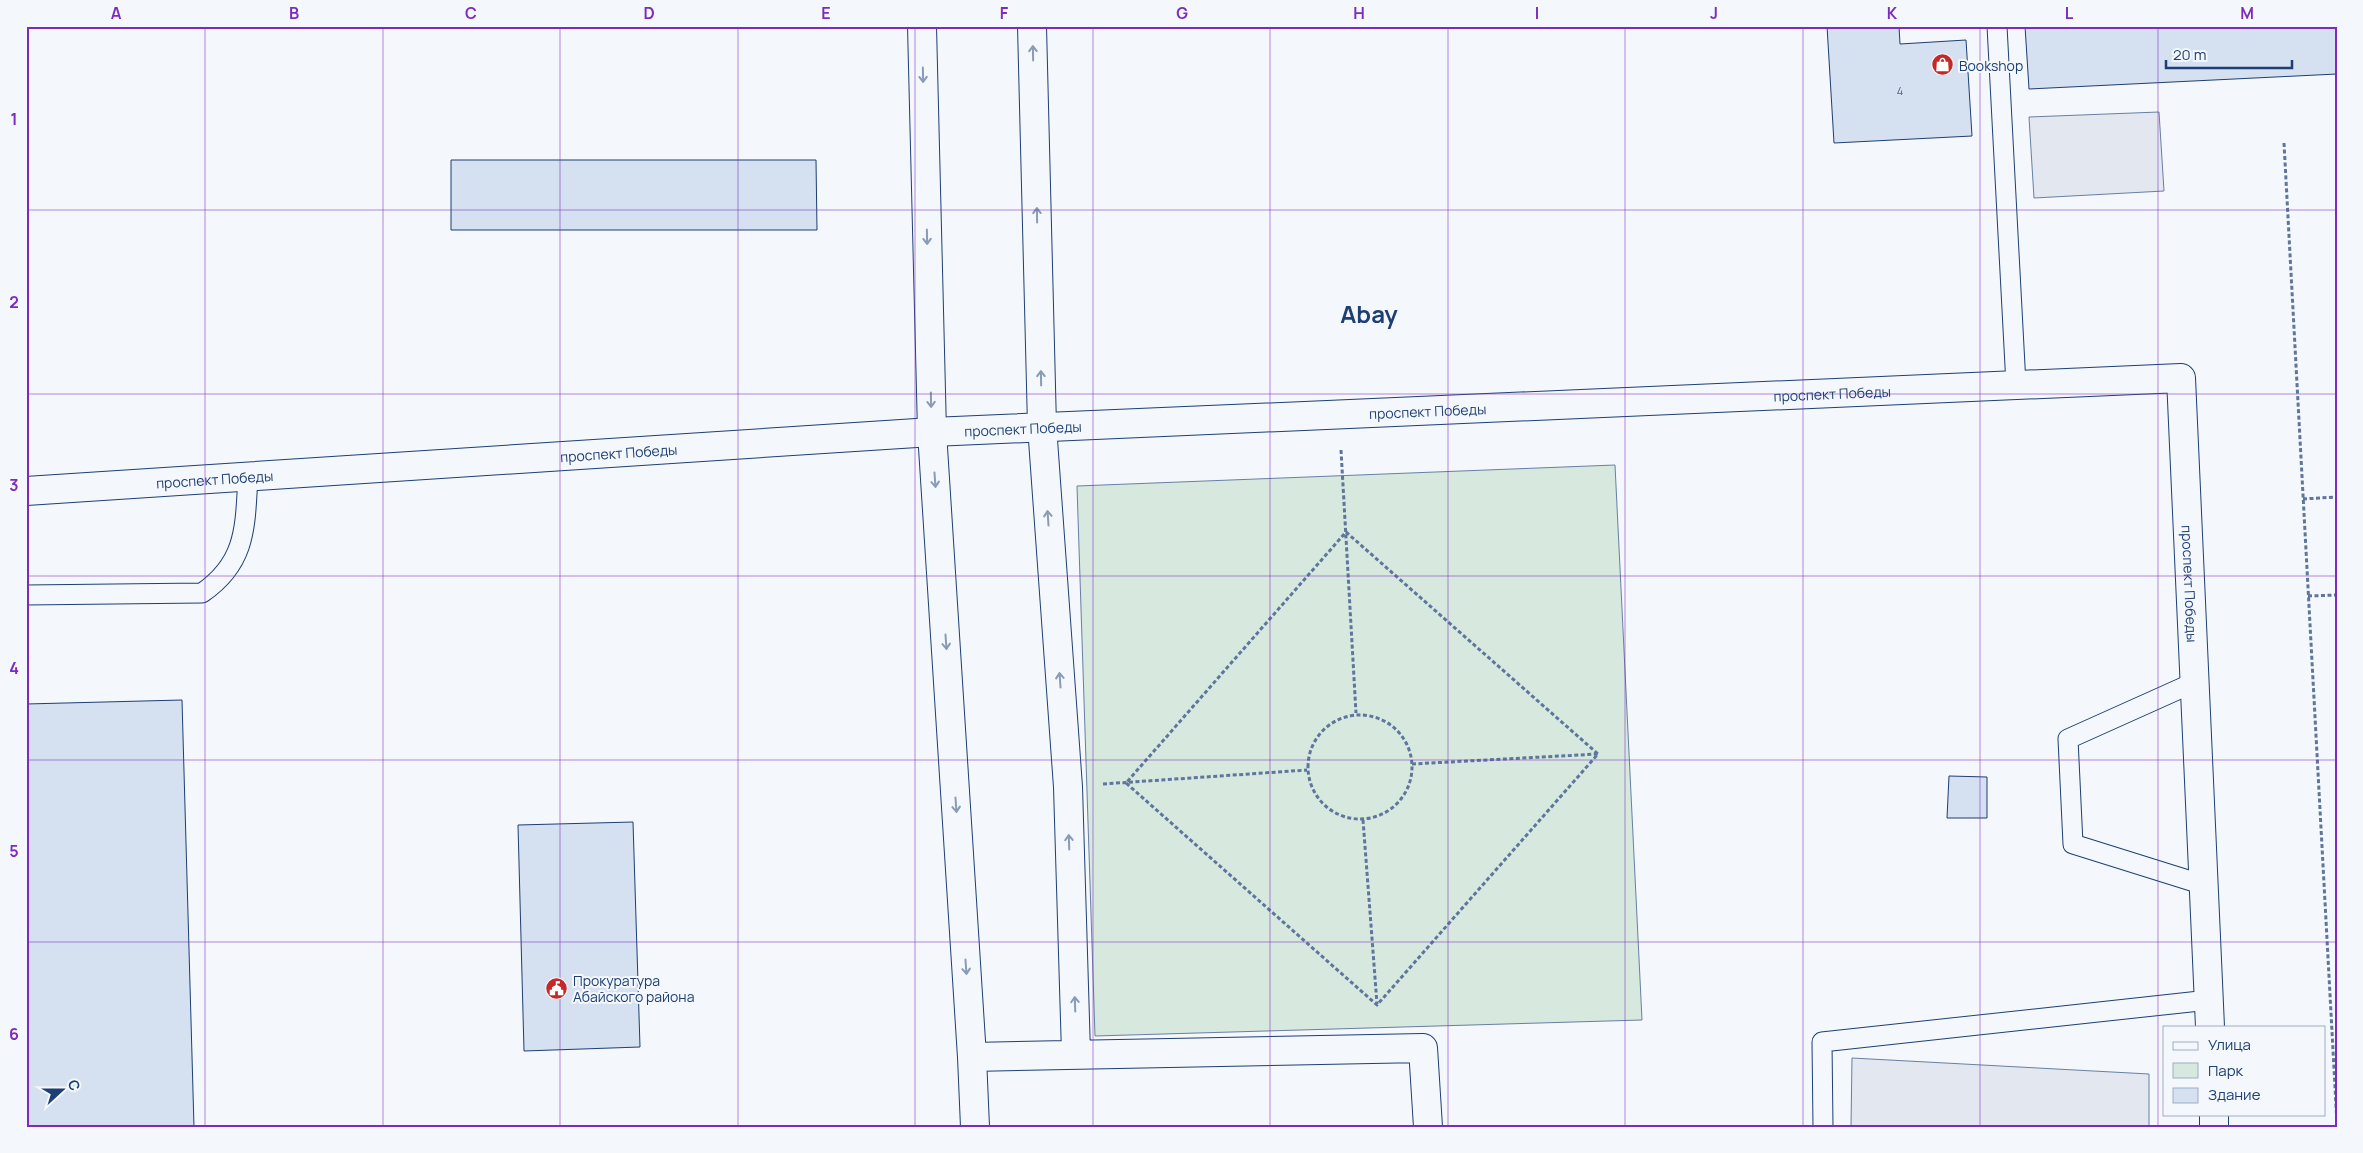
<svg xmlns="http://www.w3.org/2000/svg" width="2363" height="1153" font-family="Manrope,sans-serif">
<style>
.green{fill:#d7e8df;stroke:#687fa3}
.parking{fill:#e3e8f0;stroke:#687fa3}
.building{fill:#d5e0f0;stroke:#1d3f73}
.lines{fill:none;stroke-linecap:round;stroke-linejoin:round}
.lane-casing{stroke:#1d3f73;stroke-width:21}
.street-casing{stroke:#1d3f73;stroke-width:30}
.secondary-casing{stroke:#1d3f73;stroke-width:30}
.path{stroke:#5e769c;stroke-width:3;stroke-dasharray:4 2.5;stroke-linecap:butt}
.lane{stroke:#f4f7fb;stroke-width:19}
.street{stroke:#f4f7fb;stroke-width:28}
.secondary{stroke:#f4f7fb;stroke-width:28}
.oneway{stroke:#889bb7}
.grid{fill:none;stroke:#7b2cbf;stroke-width:1;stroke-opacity:0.55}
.labels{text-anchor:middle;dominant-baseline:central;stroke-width:4;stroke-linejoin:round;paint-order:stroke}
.number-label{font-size:11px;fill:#4b6792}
.poi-label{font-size:14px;fill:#1d3f73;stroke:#f4f7fb;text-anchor:start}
.street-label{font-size:14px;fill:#1d3f73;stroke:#f4f7fb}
.town-label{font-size:24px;font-weight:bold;fill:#1d3f73;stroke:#f4f7fb}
.neatline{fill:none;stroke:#7b2cbf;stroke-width:2}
.grid-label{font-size:16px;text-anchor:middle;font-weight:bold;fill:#7b2cbf}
</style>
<rect width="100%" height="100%" fill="#f4f7fb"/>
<path class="green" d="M1615 465 1642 1020 1095 1036 1077 486Z"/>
<path class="parking" d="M2159 112 2164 191 2034 198 2029 117Z
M1852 1058 2149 1074V1127H1851Z"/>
<path class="building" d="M1827 26H1899L1900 44 1966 40 1972 136 1834 143Z
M2025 26H2337V74L2029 89Z
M451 160H816L817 230H451Z
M182 700 194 1127H26V704Z
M1949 776 1987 777V818H1947Z
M633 822 640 1047 524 1051 518 825Z"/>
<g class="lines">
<defs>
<path id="lane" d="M1997 26 2016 385
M26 595 202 593C247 562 245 526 248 476
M2195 682 2068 739 2073 844 2204 885
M1823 1127 1822 1042 2209 1000"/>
<path id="street" d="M1042 426 1068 787 1076 1053
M932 432 972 1057 975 1127
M972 1057 1423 1048 1428 1127"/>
<g id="secondary">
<path d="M922 26 932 432"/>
<path d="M1032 26 1042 426"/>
<path id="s1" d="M26 491 932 432 2181 378 2210 1027"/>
<path d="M2214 1114V1127"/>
</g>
</defs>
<use href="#lane" class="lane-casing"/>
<use href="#street" class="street-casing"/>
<use href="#secondary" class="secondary-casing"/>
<path class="path" d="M2284 143 2337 1124
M1341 450 1356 713
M2303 499 2337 497
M1346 532 1598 754 1377 1005 1126 783Z
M2308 596 2337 595
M1308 767a52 52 0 1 1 104 0a52 52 0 1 1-104 0Z
M1412 764 1598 754
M1103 784 1307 770
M1363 820 1377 1004"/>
<use href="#lane" class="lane"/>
<use href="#street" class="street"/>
<use href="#secondary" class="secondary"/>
</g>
<defs><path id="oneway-shaft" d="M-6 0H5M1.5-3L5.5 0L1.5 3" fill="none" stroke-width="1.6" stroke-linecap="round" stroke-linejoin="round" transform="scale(1.25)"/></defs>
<g class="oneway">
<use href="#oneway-shaft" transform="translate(1033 53) rotate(-91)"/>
<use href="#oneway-shaft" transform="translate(923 75) rotate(89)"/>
<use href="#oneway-shaft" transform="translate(1037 215) rotate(-91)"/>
<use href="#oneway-shaft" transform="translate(927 237) rotate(89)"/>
<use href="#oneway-shaft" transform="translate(1041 378) rotate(-91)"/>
<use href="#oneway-shaft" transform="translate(931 400) rotate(89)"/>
<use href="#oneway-shaft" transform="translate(935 480) rotate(86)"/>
<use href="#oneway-shaft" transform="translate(1048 518) rotate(-94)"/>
<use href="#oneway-shaft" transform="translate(946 642) rotate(86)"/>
<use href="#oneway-shaft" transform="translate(1060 680) rotate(-94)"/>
<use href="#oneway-shaft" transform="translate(956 805) rotate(86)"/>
<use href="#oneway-shaft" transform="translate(1069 842) rotate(-92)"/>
<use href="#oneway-shaft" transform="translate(966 967) rotate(86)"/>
<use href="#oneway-shaft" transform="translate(1075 1004) rotate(-92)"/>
</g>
<path class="grid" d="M205 26V1127M383 26V1127M560 26V1127M738 26V1127M915 26V1127M1093 26V1127M1270 26V1127M1448 26V1127M1625 26V1127M1803 26V1127M1980 26V1127M2158 26V1127M26 210H2337M26 394H2337M26 576H2337M26 760H2337M26 942H2337"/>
<defs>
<symbol id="shop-disc" viewBox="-11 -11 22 22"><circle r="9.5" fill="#c62828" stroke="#f4f7fb"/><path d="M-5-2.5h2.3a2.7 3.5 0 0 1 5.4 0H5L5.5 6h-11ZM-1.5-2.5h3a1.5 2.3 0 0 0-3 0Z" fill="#fff"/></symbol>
<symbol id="civic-disc" viewBox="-11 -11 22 22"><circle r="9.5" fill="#c62828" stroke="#f4f7fb"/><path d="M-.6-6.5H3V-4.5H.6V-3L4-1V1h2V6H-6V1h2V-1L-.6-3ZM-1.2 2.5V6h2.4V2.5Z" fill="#fff"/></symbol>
</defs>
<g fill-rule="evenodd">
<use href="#shop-disc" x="1930" y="52" width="25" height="25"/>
<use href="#civic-disc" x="544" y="976" width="25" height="25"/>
</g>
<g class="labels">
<g class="number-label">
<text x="1900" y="90">4</text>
</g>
<g class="poi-label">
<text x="1959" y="65">Bookshop</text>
<text x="573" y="980">Прокуратура<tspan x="573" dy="16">Абайского района</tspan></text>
</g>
<g class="street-label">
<text stroke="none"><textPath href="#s1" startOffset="1809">проспект Победы</textPath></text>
<text stroke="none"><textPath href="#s1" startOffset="1404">проспект Победы</textPath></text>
<text stroke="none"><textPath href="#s1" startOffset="999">проспект Победы</textPath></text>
<text stroke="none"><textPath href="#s1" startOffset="594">проспект Победы</textPath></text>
<text stroke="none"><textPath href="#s1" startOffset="189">проспект Победы</textPath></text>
<text stroke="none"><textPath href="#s1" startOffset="2364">проспект Победы</textPath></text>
</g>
<g class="town-label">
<text x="1369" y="313">Abay</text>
</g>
</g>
<rect width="2363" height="1153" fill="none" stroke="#f4f7fb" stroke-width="55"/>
<rect x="2163" y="1026" width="162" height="90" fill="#f4f7fb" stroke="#9eadc5"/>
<rect x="2173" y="1042" width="25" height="8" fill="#f4f7fb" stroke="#9eadc5"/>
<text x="2208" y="1050" font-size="15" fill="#1d3f73">Улица</text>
<rect x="2173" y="1063" width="25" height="15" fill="#d7e8df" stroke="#9eadc5"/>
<text x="2208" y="1076" font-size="15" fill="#1d3f73">Парк</text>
<rect x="2173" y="1088" width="25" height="15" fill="#d5e0f0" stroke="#9eadc5"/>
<text x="2208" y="1100" font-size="15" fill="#1d3f73">Здание</text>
<g transform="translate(62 1090) rotate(69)" stroke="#f4f7fb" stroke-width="4" paint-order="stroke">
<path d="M0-4L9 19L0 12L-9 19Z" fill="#1d3f73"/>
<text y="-8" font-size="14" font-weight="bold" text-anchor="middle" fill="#1d3f73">С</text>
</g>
<path d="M2166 60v8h126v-8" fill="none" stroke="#1d3f73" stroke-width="2.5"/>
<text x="2173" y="60" font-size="15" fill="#1d3f73" stroke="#f4f7fb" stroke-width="4" paint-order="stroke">20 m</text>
<rect x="28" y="28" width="2308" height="1098" class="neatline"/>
<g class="grid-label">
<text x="116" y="19">A</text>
<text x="294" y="19">B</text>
<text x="471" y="19">C</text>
<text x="649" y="19">D</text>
<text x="826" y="19">E</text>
<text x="1004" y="19">F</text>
<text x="1182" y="19">G</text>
<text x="1359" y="19">H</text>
<text x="1537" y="19">I</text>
<text x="1714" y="19">J</text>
<text x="1892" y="19">K</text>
<text x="2069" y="19">L</text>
<text x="2247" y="19">M</text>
<text x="14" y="125">1</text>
<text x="14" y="308">2</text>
<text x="14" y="491">3</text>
<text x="14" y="674">4</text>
<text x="14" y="857">5</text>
<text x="14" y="1040">6</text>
</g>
</svg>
